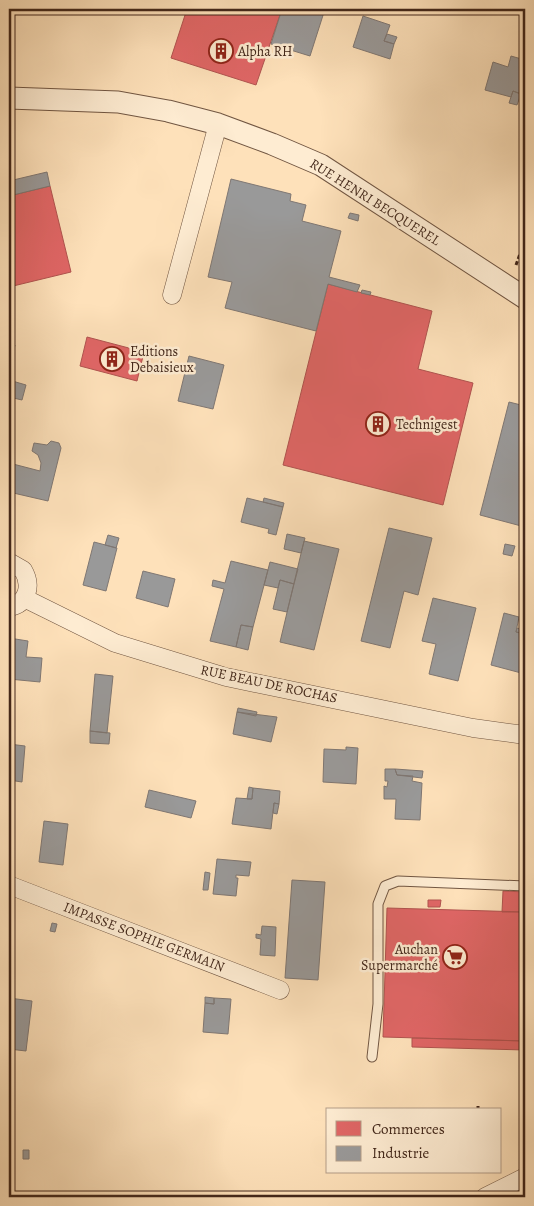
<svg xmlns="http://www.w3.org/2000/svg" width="534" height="1206" font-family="Alegreya,serif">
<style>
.shops{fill:#e06666;stroke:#b1534f}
.industry{fill:#999;stroke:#7f7773}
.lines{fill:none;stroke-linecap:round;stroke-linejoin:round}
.service-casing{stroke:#715642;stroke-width:11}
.minor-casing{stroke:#715642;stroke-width:19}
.tertiary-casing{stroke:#715642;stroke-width:23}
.path{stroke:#42271a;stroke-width:3;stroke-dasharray:4 2.5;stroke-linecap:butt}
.service{stroke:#feecd2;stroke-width:9}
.minor{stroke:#feecd2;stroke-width:18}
.tertiary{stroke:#feecd2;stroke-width:21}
.labels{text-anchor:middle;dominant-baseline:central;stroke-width:5;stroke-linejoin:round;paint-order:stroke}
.poi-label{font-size:14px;fill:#42271a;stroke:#feecd2;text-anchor:start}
.street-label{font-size:14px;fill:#42271a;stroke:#feecd2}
</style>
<rect width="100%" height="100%" fill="#fee1ba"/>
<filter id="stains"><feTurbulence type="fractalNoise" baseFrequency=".004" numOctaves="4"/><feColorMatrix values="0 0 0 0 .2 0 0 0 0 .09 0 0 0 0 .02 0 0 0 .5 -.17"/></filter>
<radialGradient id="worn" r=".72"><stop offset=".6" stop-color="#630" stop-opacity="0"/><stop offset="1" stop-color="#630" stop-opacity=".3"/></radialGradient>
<path class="shops" d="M187 9H282L256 85 171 58Z
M50 186 71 272 9 287V196Z
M328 284 432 311 418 369 473 383 443 505 283 465Z
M87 337 144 352 137 381 80 366Z
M503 891 525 892V912H502Z
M428 900H441L440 907H428Z
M387 908 525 912V1041L383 1037Z
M412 1038 525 1041V1050L412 1047Z"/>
<path class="industry" d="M282 9H325L310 56 271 44Z
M363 16 390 25 384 41 394 44 390 59 353 47Z
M387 34 397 37 394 44 384 41Z
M511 56 525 60V78L521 94 513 91 511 97 485 90 493 62 508 67Z
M513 91 521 94 517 105 509 103Z
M47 172 50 186 9 196V181Z
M231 179 291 194 290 201 306 205 302 221 341 231 329 277 360 285 357 292 328 284 316 331 225 308 232 282 208 277Z
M350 213 359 215 358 221 348 218Z
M362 290 371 292 370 295 361 293Z
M9 344 15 345 9 371Z
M189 356 224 365 213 409 178 401Z
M9 380 26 385 22 400 9 397Z
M509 402 525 406V527L480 515Z
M51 441 59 443 61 448 48 501 9 492 13 464 40 471 41 463 38 455 32 451 34 443 47 445Z
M247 498 283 507 276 535 268 533 269 529 241 522Z
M264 498 284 503 283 507 263 502Z
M389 528 432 538 418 595 404 591 390 648 361 641Z
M287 534 305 538 301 553 284 549Z
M108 535 119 538 116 548 105 545Z
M304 541 339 549 314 650 280 642Z
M94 542 117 548 106 591 83 585Z
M505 544 515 546 512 556 503 554Z
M231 561 268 570 253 627 241 625 236 647 210 641 224 589 212 586 213 580 225 583Z
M270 562 298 569 294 584 280 580 278 588 264 585Z
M143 571 175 579 168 607 136 598Z
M280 580 294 584 287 612 273 609Z
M433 598 476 608 458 681 429 674 436 644 422 641Z
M504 613 519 617 516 632 525 634V674L491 665Z
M241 625 253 627 248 650 236 647Z
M517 628 525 630V634L516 632Z
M9 638 28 641 26 657 42 658 40 682 9 679Z
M95 674 113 676 107 733 90 731Z
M238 708 257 712 256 716 237 712Z
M237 712 277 717 271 742 233 734Z
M90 731 110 733 109 744 90 743Z
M9 744 25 746 22 782 9 780Z
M346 747 358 748 356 784 323 782 324 749 346 750Z
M385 769H395L397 775 413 776 412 781 422 783 420 820 395 819 396 799H384V786L387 787 388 781H385Z
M395 769 423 771 422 778 397 775Z
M249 787 253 788 252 799H247Z
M253 788 280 791 279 804 274 803 271 829 232 824 236 798 252 799Z
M149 790 196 801 191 818 145 807Z
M274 803 279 804 277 814 273 813Z
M44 821 68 824 63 865 39 862Z
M217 859 251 862 249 876 236 875V878H238L236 896 213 894Z
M205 872 210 873 208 890H203Z
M292 880 325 882 318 980 285 978Z
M52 923 57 924 55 932 50 931Z
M262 926 276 927 275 956 260 955 261 939 256 938V934L261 935Z
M205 997 214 998V1004L205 1003Z
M9 998 32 1001 26 1051 9 1049Z
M214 998 231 999 228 1034 203 1032 205 1003 214 1004Z
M23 1150H29V1159H23Z"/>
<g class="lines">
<defs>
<path id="service" d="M372 1057 378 1004V904L385 886 398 881 525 886"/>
<path id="minor" d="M172 295 218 124
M9 562 23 570C32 585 28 604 9 607
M24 598 115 643 226 677 473 728 525 735
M9 885 280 990
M485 1197 525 1177"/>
<path id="tertiary" d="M9 98 118 102 168 111 218 124 272 144 321 165 525 298"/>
</defs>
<use href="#service" class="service-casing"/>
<use href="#minor" class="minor-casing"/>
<use href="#tertiary" class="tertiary-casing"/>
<path class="path" d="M516 265 525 240
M478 1110V1105"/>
<use href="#service" class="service"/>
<use href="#minor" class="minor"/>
<use href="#tertiary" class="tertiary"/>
</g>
<defs>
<symbol id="building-ring" viewBox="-11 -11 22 22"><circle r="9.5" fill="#feecd2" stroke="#8f2418" stroke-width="1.5"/><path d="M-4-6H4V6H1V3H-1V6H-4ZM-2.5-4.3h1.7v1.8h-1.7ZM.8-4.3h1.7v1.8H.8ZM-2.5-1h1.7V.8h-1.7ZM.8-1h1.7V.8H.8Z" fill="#8f2418"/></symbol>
<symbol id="supermarket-ring" viewBox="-11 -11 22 22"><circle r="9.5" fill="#feecd2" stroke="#8f2418" stroke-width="1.5"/><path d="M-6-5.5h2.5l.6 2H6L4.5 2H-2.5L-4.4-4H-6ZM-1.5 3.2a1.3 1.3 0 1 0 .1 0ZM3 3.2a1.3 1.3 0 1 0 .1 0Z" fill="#8f2418"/></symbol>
</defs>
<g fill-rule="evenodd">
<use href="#building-ring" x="207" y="37" width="28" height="28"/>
<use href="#building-ring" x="98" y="345" width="28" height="28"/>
<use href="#building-ring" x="364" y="410" width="28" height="28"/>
<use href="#supermarket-ring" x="441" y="943" width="28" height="28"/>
</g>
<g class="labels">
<g class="poi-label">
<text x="238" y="51">Alpha RH</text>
<text x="130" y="351">Editions<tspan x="130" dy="16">Debaisieux</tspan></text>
<text x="396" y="424">Technigest</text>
<text x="438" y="949" text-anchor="end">Auchan<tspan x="438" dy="16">Supermarché</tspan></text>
</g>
<g class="street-label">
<text transform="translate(375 202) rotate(32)">RUE HENRI BECQUEREL</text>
<text transform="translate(269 684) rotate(12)">RUE BEAU DE ROCHAS</text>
<text transform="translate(144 937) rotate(21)">IMPASSE SOPHIE GERMAIN</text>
</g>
</g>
<rect width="534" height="1206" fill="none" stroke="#fee1ba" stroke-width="30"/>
<rect x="10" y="10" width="514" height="1186" fill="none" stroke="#42271a" stroke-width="2.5"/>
<rect x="15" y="15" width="504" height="1176" fill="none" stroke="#42271a"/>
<rect x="326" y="1108" width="175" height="65" fill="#feecd2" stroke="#b39d88"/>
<rect x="336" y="1121" width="25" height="15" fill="#e06666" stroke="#b39d88"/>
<text x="372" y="1134" font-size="15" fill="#42271a">Commerces</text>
<rect x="336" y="1146" width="25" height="15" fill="#999999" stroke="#b39d88"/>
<text x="372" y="1158" font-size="15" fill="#42271a">Industrie</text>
<rect width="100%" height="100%" filter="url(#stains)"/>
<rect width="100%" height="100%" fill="url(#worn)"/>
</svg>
